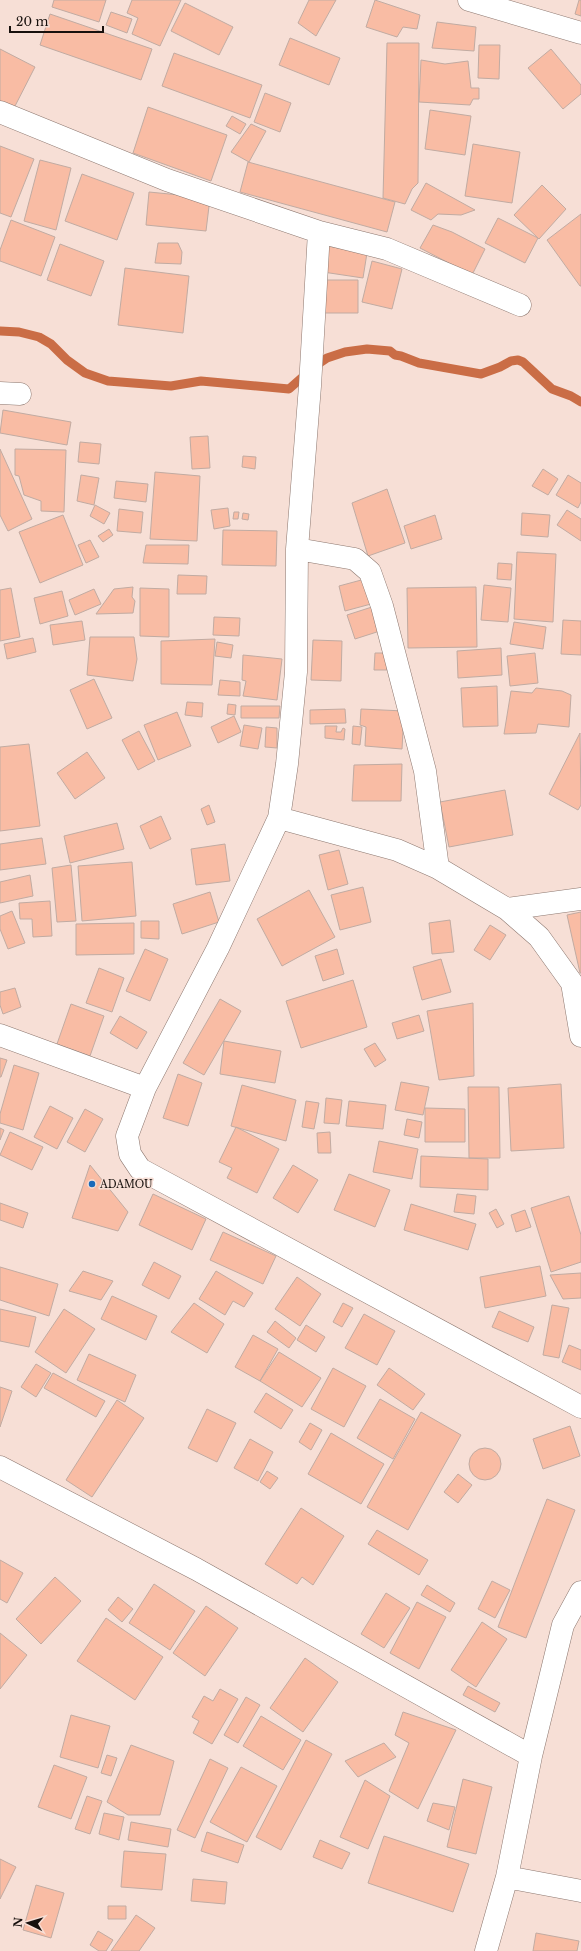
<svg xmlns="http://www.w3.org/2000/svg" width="581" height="1951" font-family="'Libre Baskerville',serif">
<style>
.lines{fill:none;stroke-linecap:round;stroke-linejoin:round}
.stream{stroke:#ca6d46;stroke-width:9}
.building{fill:#f9bca4;stroke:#c1aba2}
.minor-casing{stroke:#8d7870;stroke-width:23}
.minor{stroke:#fff;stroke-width:22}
.poi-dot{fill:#1a6ab9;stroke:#f7dfd6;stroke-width:1.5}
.labels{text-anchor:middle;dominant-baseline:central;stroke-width:3;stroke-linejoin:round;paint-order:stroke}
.poi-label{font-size:10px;fill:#17100d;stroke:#f7dfd6;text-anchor:start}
</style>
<rect width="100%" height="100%" fill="#f7dfd6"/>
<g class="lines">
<path class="stream" d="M0 331 19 332 39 337 51 344 67 360 85 373 108 381 171 386 201 381 289 389 315 366 327 358 345 352 367 349 390 351 395 355 401 356 419 363 481 374 500 367 511 361 518 360 523 362 552 389 571 396 581 402"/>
</g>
<path class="building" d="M54 0H106L99 22 52 7Z
M132 0H181L160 46 132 34 138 18 127 13Z
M309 0H336L316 36 298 23Z
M375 0 420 15 417 29 403 27 397 37 366 27Z
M579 0H581V16L575 14Z
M185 3 233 27 219 55 171 31Z
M111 12 132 19 127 33 106 25Z
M50 14 152 49 141 80 40 45Z
M437 22 476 27 474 51 432 48Z
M290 38 340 58 329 85 279 65Z
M387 43H419L418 183 412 189 405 204 383 198Z
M479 45H500L499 79 478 78Z
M0 49 35 67 14 108 0 101Z
M551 49 581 85V94L563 109 528 68Z
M174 53 262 85 250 118 162 86Z
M421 60 445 64 468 61 471 88H479V99H473L470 105 419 102Z
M265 93 291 103 280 132 254 122Z
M148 107 227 135 211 181 133 153Z
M430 110 471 116 465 155 425 149Z
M232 116 246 124 240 134 226 126Z
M251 124 266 131 249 162 231 152Z
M473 144 520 152 512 203 465 196Z
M0 146 34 159 11 217 0 213Z
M40 160 71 168 56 230 24 221Z
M248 162 395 202 387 232 240 192Z
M82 174 134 193 117 240 65 221Z
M426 183 475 210 461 215 438 214 431 220 411 210Z
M542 185 566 209 539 239 514 215Z
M149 192 210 198 206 231 146 225Z
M581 214V286H580L547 240Z
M498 218 538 238 525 263 485 243Z
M11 220 55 237 41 276 0 261V250Z
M433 225 452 232 485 249 472 275 420 248Z
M158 243H178L182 252 181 264 155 263Z
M60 244 104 261 91 296 47 280Z
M327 246 367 253 363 278 323 272Z
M372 261 402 269 392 309 362 302Z
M125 268 189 276 183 333 118 325Z
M322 280H358V313H323Z
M3 410 71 422 67 445 0 433Z
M208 436 210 468 192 469 190 437Z
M80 442 101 444 99 464 78 462Z
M0 449 32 519 8 531 0 515Z
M15 449 66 450 64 512 41 511V501L24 495 19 476 15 475Z
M243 456 256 457 255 469 242 467Z
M543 469 558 479 548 495 532 486Z
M155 472 200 476 197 541 150 539Z
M81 475 99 478 94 505 77 501Z
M568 475 581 483V502L578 508 556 495Z
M116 481 148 484 146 502 114 498Z
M387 489 405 543 368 556 352 503Z
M95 505 110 513 104 524 90 516Z
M228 508 230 526 214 529 211 510Z
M119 509 143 512 141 533 117 531Z
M567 510 581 519V541L557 525Z
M234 512H239L238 519H233Z
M243 513 249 514 248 520 242 519Z
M522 513 550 515 548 537 521 535Z
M63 515 83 565 40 583 19 532Z
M435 515 442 539 411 549 404 526Z
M109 529 113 535 103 542 98 536Z
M223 530 277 531 276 566 222 565Z
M90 540 99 557 86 563 78 545Z
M146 545H189L188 564 143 563Z
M517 552 556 554 553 622 514 619Z
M498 563 512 564 511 580 497 579Z
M178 575 207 576 206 594H177Z
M365 579 371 604 345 611 339 586Z
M484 585 511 588 508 622 481 620Z
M133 587 132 597 135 601 133 613 96 614 114 589Z
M476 587 477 647 408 648 407 588Z
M11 588 20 637 0 641V590Z
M140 588 169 589V637L140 636Z
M94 589 101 604 75 615 69 600Z
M62 591 68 616 40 624 34 598Z
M375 606 383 630 355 639 347 615Z
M214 617 240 618 239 636 213 635Z
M563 620 581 621V655L561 654Z
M82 621 85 640 53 645 50 625Z
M514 622 546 627 543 649 510 644Z
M90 637H134L137 659 133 681 87 675Z
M33 638 36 652 7 659 4 644Z
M215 639 212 685 161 684V641Z
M313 640 342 641 341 681 311 680Z
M217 642 233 645 231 658 215 656Z
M501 648 502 675 458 678 457 651Z
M375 653H388L387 670H374Z
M535 653 538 683 510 686 507 656Z
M243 655 282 659 277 700 243 696 246 681 242 680Z
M94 679 112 718 87 729 70 690Z
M220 680 240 682V696L218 695Z
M497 686 498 726 463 727 461 688Z
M536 688 562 691 571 695 569 727 538 724 536 733 504 734 511 691 532 693Z
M187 702 203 703 202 717 185 715Z
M228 704 236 705 235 715 227 714Z
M241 706H280L279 718H241Z
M345 709 346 723 310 724V710Z
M361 709 404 711 402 749 365 746 366 727 360 725Z
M177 712 191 746 158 760 144 725Z
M234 716 241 732 218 743 211 727Z
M244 725 262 728 258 749 240 746Z
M325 726H337L336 732H341L343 728 345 729 344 740 325 738Z
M353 726 362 727 360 745 352 744Z
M266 727 277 728V748L265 747Z
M139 731 155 761 138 770 122 740Z
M580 733 581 805 578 810 549 794Z
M29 744 40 826 0 831V747Z
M87 752 105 778 75 799 57 773Z
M402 764 401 801H352L354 765Z
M505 790 513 835 449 847 440 802Z
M209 805 215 822 207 825 201 809Z
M161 816 171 839 150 849 140 826Z
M117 823 124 849 70 863 64 836Z
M42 838 46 864 0 870V844Z
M225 844 230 881 196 885 191 849Z
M339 850 348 884 328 890 319 855Z
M132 862 136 916 82 921 78 866Z
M71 865 76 921 57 922 52 868Z
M30 875 33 896 0 903V882Z
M363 887 371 922 340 930 331 895Z
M309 890 335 937 282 966 257 919Z
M210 892 219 922 182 934 173 904Z
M50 901 52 936 33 937 32 919H20L19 903Z
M12 911 25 943 8 949 0 929V916Z
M581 912V973H580L567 915Z
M450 920 454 952 432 954 429 923Z
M141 921H159V939L141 938Z
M134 923V954L76 955V924Z
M490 925 506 935 490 960 474 950Z
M145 949 168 959 150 1001 126 991Z
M337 949 344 974 323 981 315 956Z
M441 959 451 992 422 1000 413 967Z
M99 968 124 978 112 1012 86 1003Z
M353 980 367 1027 301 1048 286 1001Z
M15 988 21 1007 3 1014 0 1005V992Z
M220 999 241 1011 204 1075 183 1063Z
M473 1003 474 1076 439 1080 427 1011Z
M71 1004 104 1016 90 1056 57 1044Z
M419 1015 424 1031 397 1039 392 1023Z
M120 1016 147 1032 137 1049 110 1033Z
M224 1041 281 1051 275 1083 220 1074Z
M375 1043 386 1060 375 1067 364 1049Z
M0 1058 7 1060 1 1077H0Z
M14 1065 39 1073 23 1130 0 1123V1114Z
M178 1074 202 1083 188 1126 163 1118Z
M401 1082 429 1087 423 1115 395 1110Z
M561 1084 564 1148 511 1151 508 1088Z
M242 1085 296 1100 286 1141 231 1126Z
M468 1087H499L500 1158H469Z
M326 1098 342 1100 339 1124 324 1123Z
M306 1101 319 1103 314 1129 302 1127Z
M349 1101 386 1105 383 1129 346 1126Z
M50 1106 73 1118 57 1149 34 1137Z
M425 1108 465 1109V1142H425Z
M85 1109 103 1119 85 1152 67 1142Z
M407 1119 422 1122 419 1138 404 1135Z
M236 1127 279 1149 257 1193 227 1178 232 1168 219 1162Z
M0 1128 4 1130 0 1140Z
M10 1132 43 1147 32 1170 0 1155Z
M330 1132 331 1153H318L317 1133Z
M379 1141 418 1149 412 1179 373 1172Z
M421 1156 488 1159V1190L420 1187Z
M90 1165 128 1212 118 1231 72 1218Z
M293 1165 318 1180 298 1213 273 1198Z
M349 1174 390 1190 375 1227 334 1210Z
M153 1194 206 1219 192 1250 139 1225Z
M457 1194 476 1196 474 1214 454 1212Z
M569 1196 581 1235V1262L551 1272 531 1208Z
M0 1203 28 1213 23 1228 0 1220Z
M411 1204 476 1224 468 1250 404 1230Z
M496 1209 504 1224 497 1228 489 1213Z
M525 1210 531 1227 516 1232 511 1215Z
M223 1232 276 1256 263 1284 210 1260Z
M154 1262 181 1276 169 1299 142 1285Z
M540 1266 546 1296 485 1308 480 1277Z
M0 1267 58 1284 49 1316 0 1300Z
M83 1271 113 1281 101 1300 69 1291Z
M216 1271 253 1293 244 1307 233 1301 225 1315 199 1299Z
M581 1273V1298L563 1299 550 1275Z
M297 1277 321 1294 300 1326 275 1309Z
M112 1296 157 1316 146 1340 101 1319Z
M194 1303 224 1324 207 1353 171 1332Z
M343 1303 353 1308 342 1327 333 1322Z
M552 1305 569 1308 559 1358 543 1355Z
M0 1309 36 1317 29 1347 0 1341Z
M64 1309 95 1329 66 1373 35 1352Z
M499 1311 534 1327 528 1342 492 1327Z
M364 1314 395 1331 377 1365 345 1348Z
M275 1321 296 1338 289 1348 267 1332Z
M306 1325 325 1337 316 1352 297 1340Z
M253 1335 278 1349 260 1381 235 1367Z
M569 1345 581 1350V1370L562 1362Z
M279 1352 321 1378 302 1407 260 1381Z
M89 1354 136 1375 125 1402 77 1380Z
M36 1364 51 1373 36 1397 21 1387Z
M333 1368 366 1386 344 1427 311 1409Z
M389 1368 425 1394 413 1410 377 1385Z
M53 1373 105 1401 96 1417 44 1388Z
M0 1387 12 1391 0 1427Z
M266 1393 293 1410 281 1429 254 1412Z
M380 1399 415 1419 393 1459 357 1438Z
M117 1400 144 1418 92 1497 66 1480Z
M207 1409 236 1423 217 1462 188 1448Z
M421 1412 461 1435 408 1530 367 1507Z
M310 1423 322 1430 311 1450 299 1442Z
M570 1426 580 1456 543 1469 533 1439Z
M331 1433 384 1464 361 1504 308 1474Z
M250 1439 273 1452 258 1481 234 1468Z
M469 1464a16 16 0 1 1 32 0a16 16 0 1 1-32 0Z
M267 1471 278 1478 270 1489 260 1482Z
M458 1474 472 1485 458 1503 444 1492Z
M547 1499 575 1510 526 1638 498 1627Z
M301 1508 344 1536 313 1585 302 1577 297 1584 265 1564Z
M377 1530 428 1560 419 1575 368 1544Z
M0 1560 23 1573 7 1603 0 1599Z
M55 1577 81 1601 41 1644 16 1619Z
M492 1581 510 1590 495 1618 478 1609Z
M154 1584 195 1611 170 1650 129 1623Z
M427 1585 455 1603 450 1612 421 1595Z
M386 1593 410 1608 384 1648 361 1634Z
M118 1597 133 1609 122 1622 108 1610Z
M417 1602 446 1617 419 1669 390 1653Z
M206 1606 238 1628 205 1676 173 1653Z
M106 1618 163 1657 135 1700 77 1661Z
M482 1622 507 1639 476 1687 451 1670Z
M0 1633 27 1655 0 1689Z
M305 1658 338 1682 303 1732 270 1708Z
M468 1686 500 1703 495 1712 463 1695Z
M220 1689 238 1699 212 1744 193 1733 199 1721 192 1717 204 1696 213 1701Z
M246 1697 260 1705 238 1743 224 1735Z
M403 1712 456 1730 418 1809 389 1791 409 1743 395 1735Z
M71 1715 110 1726 98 1768 60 1757Z
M261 1716 301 1740 283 1770 243 1746Z
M306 1740 332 1754 281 1850 256 1837Z
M384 1743 396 1757 358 1777 345 1761Z
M131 1745 174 1761 160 1815H128L107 1802Z
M107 1755 117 1758 111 1776 101 1773Z
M210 1759 228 1768 195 1838 177 1830Z
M54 1765 87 1777 71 1819 38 1807Z
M241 1767 277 1786 247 1842 210 1822Z
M463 1779 492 1787 476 1854 447 1847Z
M365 1780 390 1796 368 1849 340 1837Z
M87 1796 102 1801 90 1834 75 1829Z
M433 1803 455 1807 449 1830 427 1821Z
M104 1813 124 1817 119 1840 99 1834Z
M131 1822 171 1829 168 1847 128 1840Z
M207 1832 244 1845 238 1863 201 1851Z
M384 1836 469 1864 453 1912 368 1883Z
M320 1840 350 1853 342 1869 313 1857Z
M124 1851 166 1854 162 1890 121 1887Z
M0 1859 16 1867 0 1899Z
M193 1879 227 1882 225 1904 191 1901Z
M36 1885 64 1893 51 1938 23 1930Z
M108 1906H126V1919H108Z
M136 1915 155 1928 139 1951H111Z
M98 1931 113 1940 106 1951H99L90 1945Z
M536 1933 579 1941 577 1951H533Z"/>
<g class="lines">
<defs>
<path id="minor" d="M469 0 581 33
M0 112 167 180 319 232 387 249 520 305
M319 232 310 386 297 549 296 672 287 764 279 818 218 948 145 1088 127 1136 130 1154 140 1169 581 1407
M0 393 20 394
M297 549 355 559 370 572 382 606 425 771 438 868
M279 818 397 850 438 868 507 909 539 937 572 983 581 1036
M507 909 581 899
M0 1035 145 1088
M0 1467 196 1569 531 1756
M507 1877 581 1891
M486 1951 507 1877 531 1756 563 1625 581 1592"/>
</defs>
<use href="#minor" class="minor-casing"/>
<use href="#minor" class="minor"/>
</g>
<circle class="poi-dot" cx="92" cy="1184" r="4"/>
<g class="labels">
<g class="poi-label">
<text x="100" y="1184">ADAMOU</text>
</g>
</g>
<g transform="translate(28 1923) rotate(275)" stroke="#f7dfd6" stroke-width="3" paint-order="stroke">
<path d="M0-3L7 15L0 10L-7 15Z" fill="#17100d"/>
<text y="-6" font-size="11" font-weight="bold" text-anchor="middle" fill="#17100d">N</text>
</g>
<path d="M10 26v6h93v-6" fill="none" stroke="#17100d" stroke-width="2"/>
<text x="16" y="26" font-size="12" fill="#17100d" stroke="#f7dfd6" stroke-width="3" paint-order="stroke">20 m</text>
</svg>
